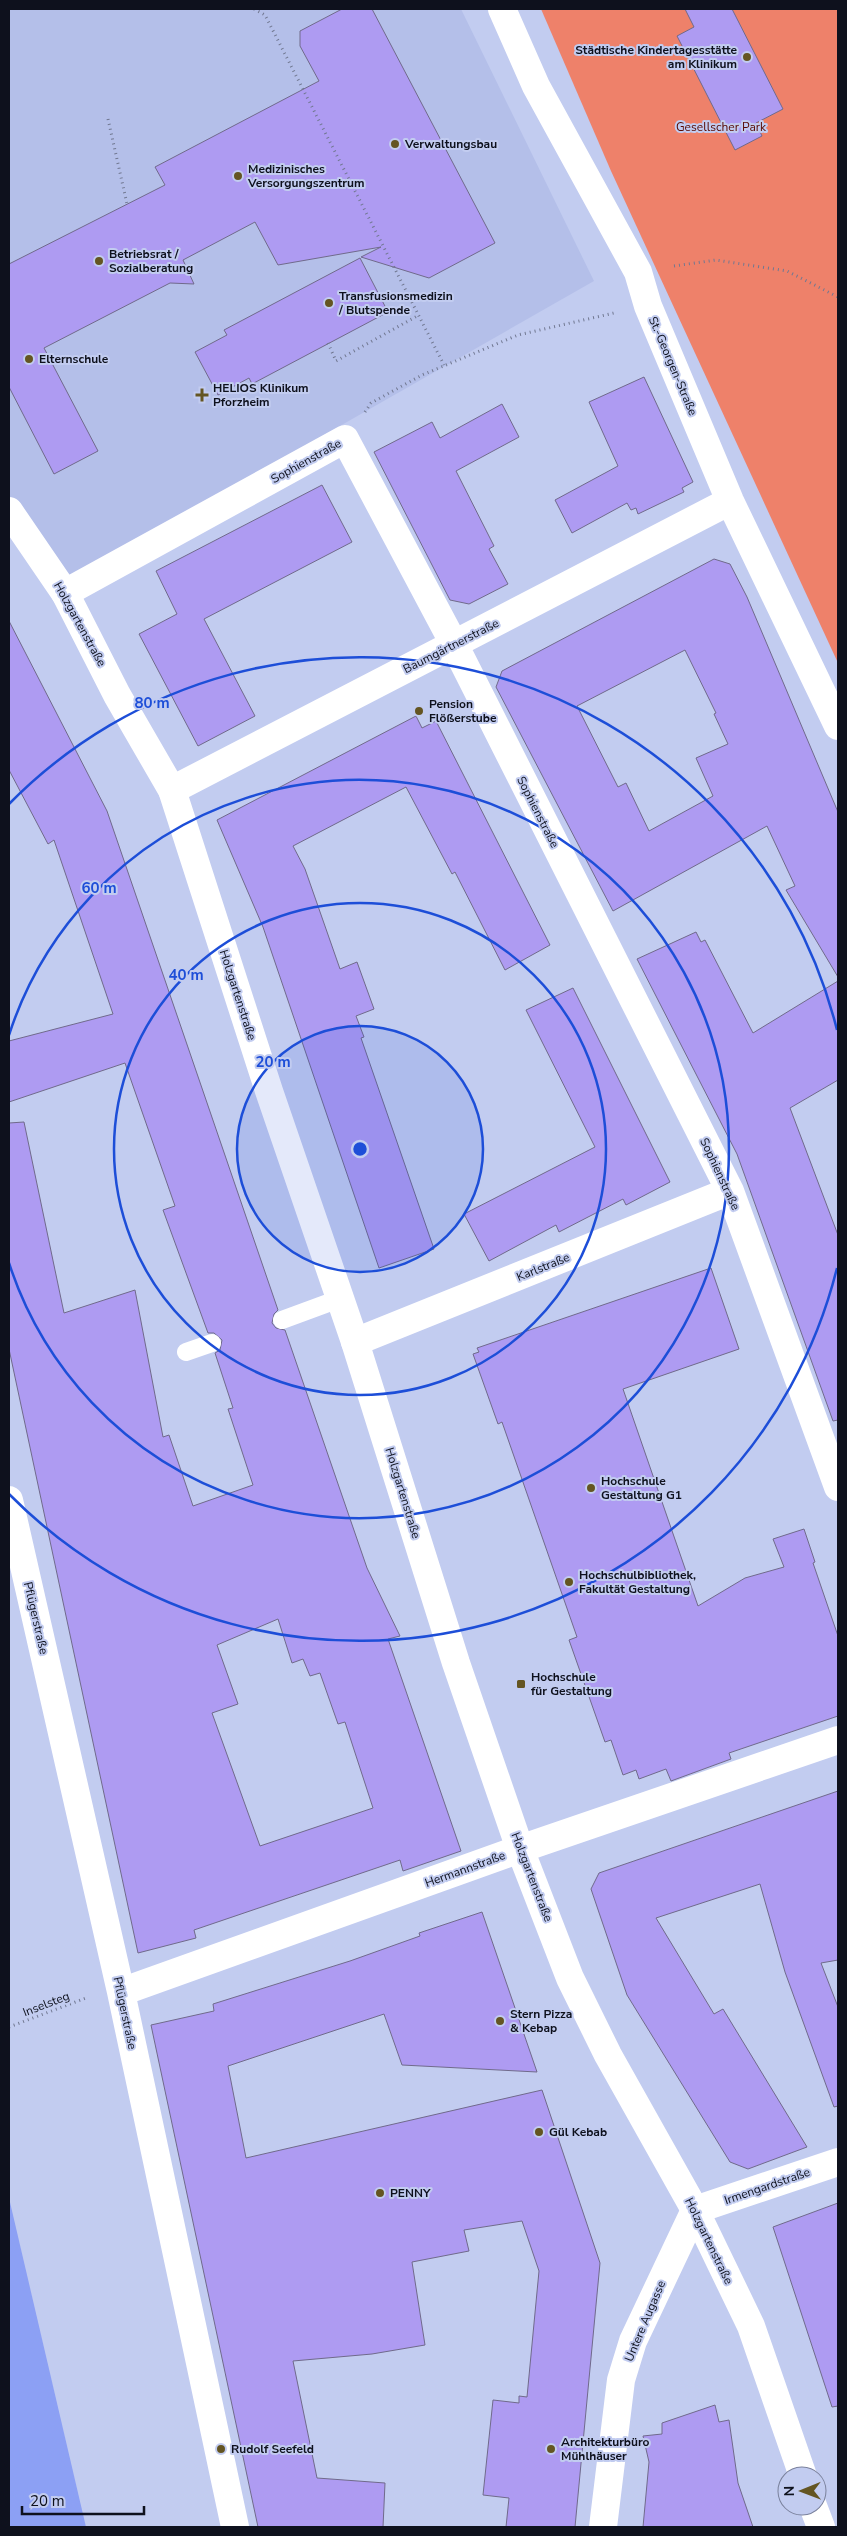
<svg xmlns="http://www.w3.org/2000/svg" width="847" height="2536" font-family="'Nunito Sans',sans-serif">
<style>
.built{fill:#b4bfe9}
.green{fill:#ee816a}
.water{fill:#8ca0f4}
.building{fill:#ae9bf2;stroke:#706a8b;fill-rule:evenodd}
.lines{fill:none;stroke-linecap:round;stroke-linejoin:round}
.path{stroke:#717891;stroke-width:3;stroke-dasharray:1 4;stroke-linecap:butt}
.lane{stroke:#fff;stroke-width:18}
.street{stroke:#fff;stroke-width:28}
.primary{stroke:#fff;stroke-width:28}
.ring{fill:none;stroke:#1d4ed8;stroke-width:2.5}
.poi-dot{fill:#645522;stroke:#c2ccf0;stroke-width:2}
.labels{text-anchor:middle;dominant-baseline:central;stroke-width:4;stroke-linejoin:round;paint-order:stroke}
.poi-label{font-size:12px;font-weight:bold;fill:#0e111d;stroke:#c2ccf0;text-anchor:start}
.park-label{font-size:12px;fill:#570900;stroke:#c2ccf0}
.street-label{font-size:12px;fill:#0e111d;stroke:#c2ccf0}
.centre{fill:#1d4ed8;stroke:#c2ccf0;stroke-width:2.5}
.ring-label{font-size:15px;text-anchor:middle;font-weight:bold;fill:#1d4ed8;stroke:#c2ccf0;stroke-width:4;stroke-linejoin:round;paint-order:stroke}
</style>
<rect width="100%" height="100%" fill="#c2ccf0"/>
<path class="built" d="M9 9H461L594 281 70 580 9 508Z"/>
<path class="green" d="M541 9H838V663L611 171Z"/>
<path class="water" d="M9 2198 86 2527H9Z"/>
<path class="building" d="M342 9H372L495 243 429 278 361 257 381 247 278 265 255 222 183 260 194 284 170 283 44 348 98 451 54 474 9 387V264L165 185 155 167 319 81 300 46V31Z
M685 9H732L783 109 756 123 762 136 735 150 677 36 694 27Z
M360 258 388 312 252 384 249 378 218 395 195 352 227 335 224 330Z
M644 377 693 482 682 488 684 492 638 514 636 508 631 510 627 503 572 533 555 500 618 466 589 402Z
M502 404 519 437 456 471 494 546 489 549 508 584 469 604 450 600 374 452 432 422 440 438Z
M322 485 352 542 204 619 255 716 198 746 139 634 177 614 156 571Z
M714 559 730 564 747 597 838 812V977L786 890 795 886 767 826 613 911 496 687 502 671ZM685 650 716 713 714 714 728 744 696 758 713 796 649 831 626 783 618 787 577 706Z
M9 621 107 811 278 1310 274 1314 272 1323 276 1328 285 1330 367 1568 400 1636 388 1639 461 1851 403 1871 400 1860 194 1930 196 1938 138 1953 9 1349V1123L24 1122 64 1313 135 1290 163 1437 169 1435 193 1506 253 1485 228 1409 233 1408 215 1353 220 1350 222 1340 214 1333H208L163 1210 175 1206 125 1063 9 1102V1041L113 1014 54 840 48 844 9 770ZM278 1619 292 1663 303 1659 310 1676 320 1673 338 1724 345 1722 373 1808 260 1846 212 1713 238 1704 217 1645Z
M416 716 422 728 436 721 550 945 505 970 455 872 452 874 406 787 293 846 305 869 340 969 357 962 374 1009 356 1016 364 1037 361 1038 434 1249 379 1268 263 927 217 820Z
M696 932 701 942 705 940 753 1033 838 981V1080L790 1108 838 1235V1420L833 1421 737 1154 637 959Z
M573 988 670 1182 626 1205 623 1199 559 1232 556 1225 489 1261 464 1214 595 1147 526 1010Z
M711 1268 739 1349 623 1389 698 1606 745 1578 784 1567 773 1539 804 1529 815 1562 813 1563 838 1636V1716L729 1753 731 1759 671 1781 666 1769 639 1779 636 1770 623 1775 611 1740 605 1742 569 1640 577 1637 502 1422 498 1424 473 1354 479 1352 477 1348Z
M838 1791V1960L821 1963 838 2007V2106L834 2107 785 1972 760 1884 656 1918 714 2014 723 2009 807 2147 748 2169 730 2162 627 1995 591 1889 599 1873Z
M482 1912 537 2072 402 2065 384 2014 228 2066 246 2158 542 2090 600 2263 575 2527H506L509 2498 483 2495 493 2400 519 2403V2396L527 2397 539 2271 522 2221 464 2230 469 2251 412 2262 425 2345 372 2354 293 2361 317 2478 385 2483 383 2527H258L151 2025 214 2011 213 2004 350 1961 420 1936 419 1933Z
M838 2203V2406L832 2407 773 2227Z
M715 2405 719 2422 729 2420 738 2483 753 2527H643L649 2462 643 2436 662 2434V2423Z"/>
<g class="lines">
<path class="path" d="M254 9 265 15 444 365
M108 119 127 204
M674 266 716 260 787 271 838 297
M328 343 336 361 419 315
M365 412 371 403 422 375 518 335 614 313
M9 2027 86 1998"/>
<path class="lane" d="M282 1320 339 1299
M186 1352 212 1343"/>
<path class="street" d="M502 9 536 86 638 272 648 306 730 501 838 726
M65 593 345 439 454 644 730 1191 838 1487
M172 790 730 501
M355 1342 730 1191
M9 1500 121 1992 235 2527
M121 1992 520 1849 838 1740
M603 2527 621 2380 633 2341 695 2210 838 2162"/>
<path class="primary" d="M9 511 65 593 117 695 172 790 269 1091 355 1342 456 1663 520 1849 570 1978 608 2055 695 2210 751 2326 803 2476
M813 2506 821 2527"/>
</g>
<circle cx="360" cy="1149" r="123" fill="#1d4ed8" fill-opacity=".12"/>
<g class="ring">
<circle cx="360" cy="1149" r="123"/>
<circle cx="360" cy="1149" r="246"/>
<path d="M9 1035A369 369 0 1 1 9 1263"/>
<path d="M837 1268A492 492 0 0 1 9 1494M9 804A492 492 0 0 1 837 1030"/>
</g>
<g class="poi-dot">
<circle cx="747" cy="57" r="5"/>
<circle cx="395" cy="144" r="5"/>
<circle cx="238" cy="176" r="5"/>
<circle cx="99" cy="261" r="5"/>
<circle cx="329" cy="303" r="5"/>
<circle cx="29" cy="359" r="5"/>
<path d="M199.5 387.5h5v5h5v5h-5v5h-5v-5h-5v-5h5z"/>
<circle cx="419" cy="711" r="5"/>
<circle cx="591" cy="1488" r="5"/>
<circle cx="569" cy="1582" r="5"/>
<rect x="516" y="1679" width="10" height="10" rx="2.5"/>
<circle cx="500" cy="2021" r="5"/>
<circle cx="539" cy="2132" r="5"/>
<circle cx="380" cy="2193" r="5"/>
<circle cx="221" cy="2449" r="5"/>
<circle cx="551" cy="2449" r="5"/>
</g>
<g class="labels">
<g class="poi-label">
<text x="737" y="50" text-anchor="end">Städtische Kindertagesstätte<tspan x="737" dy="14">am Klinikum</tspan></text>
<text x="405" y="144">Verwaltungsbau</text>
<text x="248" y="169">Medizinisches<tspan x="248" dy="14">Versorgungszentrum</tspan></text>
<text x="109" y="254">Betriebsrat /<tspan x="109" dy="14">Sozialberatung</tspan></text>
<text x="339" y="296">Transfusionsmedizin<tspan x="339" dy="14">/ Blutspende</tspan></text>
<text x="39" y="359">Elternschule</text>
<text x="213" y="388">HELIOS Klinikum<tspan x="213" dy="14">Pforzheim</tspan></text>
<text x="429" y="704">Pension<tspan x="429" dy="14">Flößerstube</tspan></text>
<text x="601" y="1481">Hochschule<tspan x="601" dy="14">Gestaltung G1</tspan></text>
<text x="579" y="1575">Hochschulbibliothek,<tspan x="579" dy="14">Fakultät Gestaltung</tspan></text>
<text x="531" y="1677">Hochschule<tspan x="531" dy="14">für Gestaltung</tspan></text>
<text x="510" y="2014">Stern Pizza<tspan x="510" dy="14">&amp; Kebap</tspan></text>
<text x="549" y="2132">Gül Kebab</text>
<text x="390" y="2193">PENNY</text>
<text x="561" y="2442">Architekturbüro<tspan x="561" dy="14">Mühlhäuser</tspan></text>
<text x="231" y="2449">Rudolf Seefeld</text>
</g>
<g class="park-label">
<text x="721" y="127">Gesellscher Park</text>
</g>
<g class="street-label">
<text transform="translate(673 366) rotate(67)">St.-Georgen-Straße</text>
<text transform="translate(306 461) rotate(-29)">Sophienstraße</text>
<text transform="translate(80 624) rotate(61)">Holzgartenstraße</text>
<text transform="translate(451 646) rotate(-27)">Baumgärtnerstraße</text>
<text transform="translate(538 812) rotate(63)">Sophienstraße</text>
<text transform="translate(238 995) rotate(72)">Holzgartenstraße</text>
<text transform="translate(720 1174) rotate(65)">Sophienstraße</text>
<text transform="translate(543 1267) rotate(-22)">Karlstraße</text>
<text transform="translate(403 1493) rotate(73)">Holzgartenstraße</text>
<text transform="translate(36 1618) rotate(77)">Pflügerstraße</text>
<text transform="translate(465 1869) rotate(-20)">Hermannstraße</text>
<text transform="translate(532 1877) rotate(69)">Holzgartenstraße</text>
<text transform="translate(46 2004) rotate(-21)">Inselsteg</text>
<text transform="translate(125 2013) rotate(78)">Pflügerstraße</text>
<text transform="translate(767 2186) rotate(-19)">Irmengardstraße</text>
<text transform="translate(709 2241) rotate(64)">Holzgartenstraße</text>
<text transform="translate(645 2321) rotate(-67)">Untere Augasse</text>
</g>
</g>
<circle cx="360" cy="1149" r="8" class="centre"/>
<g class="ring-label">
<text x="152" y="708">80 m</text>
<text x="99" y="893">60 m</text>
<text x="186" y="980">40 m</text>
<text x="273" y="1067">20 m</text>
</g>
<rect width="847" height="2536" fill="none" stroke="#0e111d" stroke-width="20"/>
<g transform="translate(802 2491) rotate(269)"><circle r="24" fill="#c2ccf0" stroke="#7a819c"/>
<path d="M0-4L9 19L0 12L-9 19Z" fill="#645522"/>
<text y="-8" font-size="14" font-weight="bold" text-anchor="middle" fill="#0e111d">N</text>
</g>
<path d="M22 2506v8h122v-8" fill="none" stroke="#0e111d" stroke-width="2.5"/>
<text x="30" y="2506" font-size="15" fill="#0e111d" stroke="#c2ccf0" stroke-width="4" paint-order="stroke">20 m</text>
</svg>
